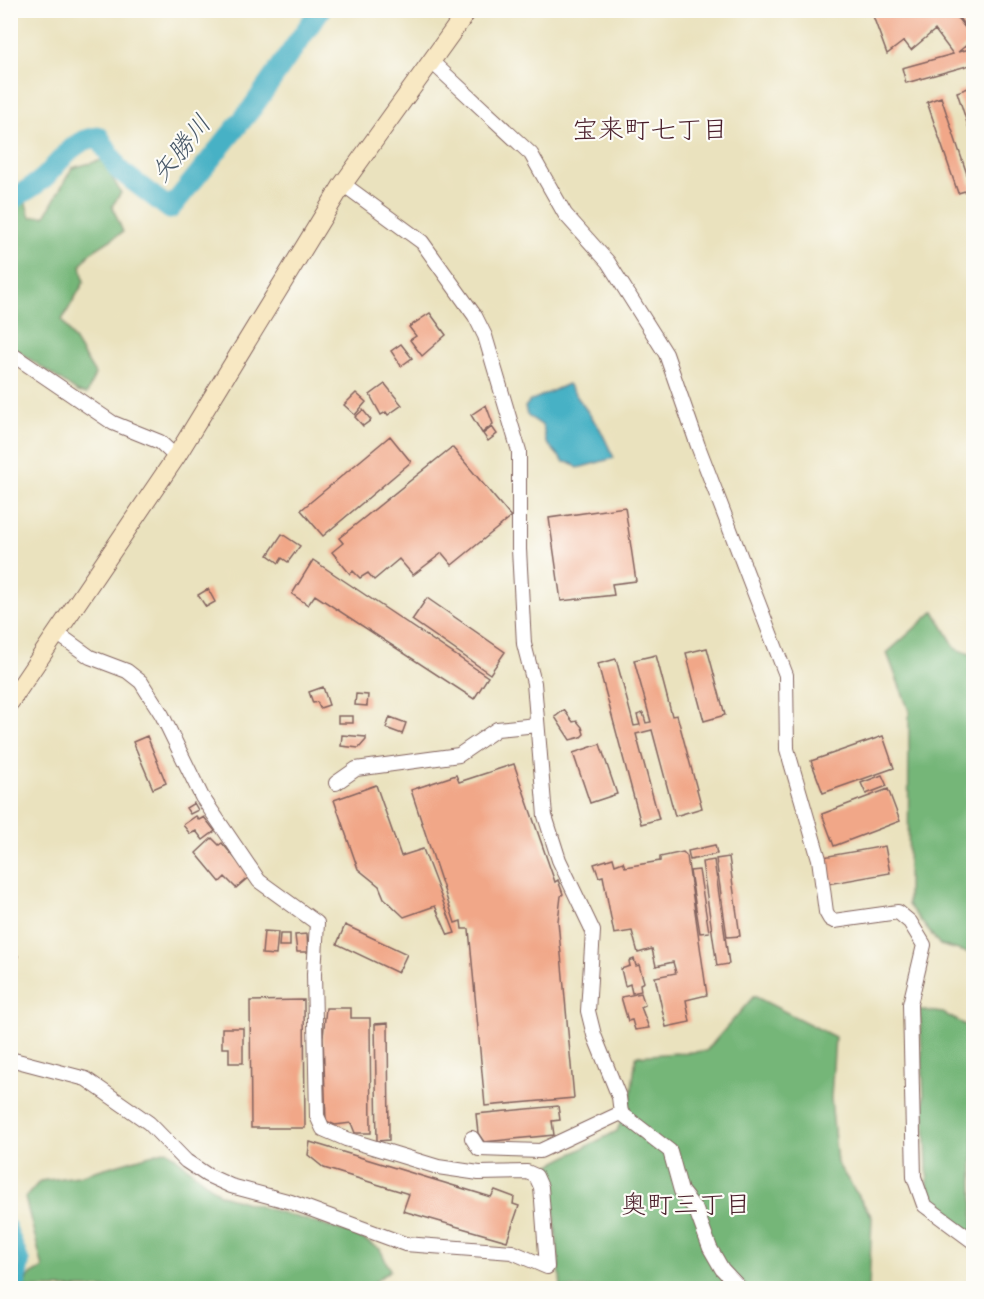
<svg xmlns="http://www.w3.org/2000/svg" width="984" height="1299" font-family="'Indie Flower','Klee One',sans-serif">
<style>
.forest{fill:#74b678;stroke:#5f6a52;stroke-width:1.5}
.water{fill:#47b1c5;stroke:#486878;stroke-width:1.5}
.lines{fill:none;stroke-linecap:round;stroke-linejoin:round}
.canal{stroke:#47b1c5;stroke-width:12}
.river{stroke:#47b1c5;stroke-width:21}
.building{fill:#f1a788}
.street-casing{stroke:#82635e;stroke-width:16}
.secondary-casing{stroke:#82635e;stroke-width:20}
.street{stroke:#fff;stroke-width:14}
.secondary{stroke:#f8e8c3;stroke-width:18}
.labels{text-anchor:middle;dominant-baseline:central;stroke-width:4.5;stroke-linejoin:round;paint-order:stroke}
.neighbourhood-label{font-size:26px;fill:#4a1f2b;stroke:#fdfcf7}
.water-label{font-size:26px;font-style:italic;fill:#495969;stroke:#fdfcf7}
</style>
<rect width="100%" height="100%" fill="#fdfcf7"/>
<filter id="ink" filterUnits="userSpaceOnUse"><feTurbulence type="fractalNoise" baseFrequency=".0167" numOctaves="2"/><feDisplacementMap in="SourceGraphic" scale="12" xChannelSelector="R" yChannelSelector="G"/><feConvolveMatrix kernelMatrix="1 2 1 2 8 2 1 2 1" color-interpolation-filters="sRGB"/></filter>
<filter id="wash" filterUnits="userSpaceOnUse"><feTurbulence type="fractalNoise" baseFrequency=".008" numOctaves="4" result="noise"/><feDisplacementMap in="SourceGraphic" scale="24" xChannelSelector="R" yChannelSelector="G"/><feGaussianBlur stdDeviation="1.35" result="paint"/><feColorMatrix in="noise" values="0 0 0 0 0 0 0 0 0 0 0 0 0 0 0 0 0 1.4 0 .05"/><feComposite in="paint" operator="in"/></filter>
<g filter="url(#wash)">
<rect width="100%" height="100%" fill="#eae2be"/>
<path class="forest" d="M102 160 121 193 112 206 123 232 90 253 81 265 84 282 62 320 95 374 87 394 78 392 11 346V210L25 200 30 217 45 216 72 168Z
M934 611 956 649 973 655V954L940 945 908 905 909 711 887 653Z
M754 996 835 1037 831 1098 837 1163 872 1217 869 1288H561L550 1165 617 1131 631 1097 636 1056 706 1051Z
M920 1010 943 1013 973 1029V1233L929 1209Z
M167 1150 221 1195 354 1234 380 1249 390 1270 367 1288H24L29 1276 43 1268 25 1198 40 1181 78 1176Z"/>
<path class="water" d="M568 384 600 429 614 458 578 468 571 463 564 462 546 442 543 426 527 415 525 407 530 401Z"/>
<g class="lines">
<path class="canal" d="M10 1226 24 1262 19 1288"/>
<path class="river" d="M10 201C22 193 37 185 46 176 61 160 75 138 99 137L119 170 170 209 252 108 320 10"/>
</g>
<g id="blocks">
<path class="building" d="M881 10H951L974 39 958 52 974 48V64L906 83 902 68 953 54 935 30 911 50 904 41 887 54 873 16Z
M953 10H972L974 20 965 26Z
M974 86V141H973L957 92Z
M941 97 972 189 958 193 927 102Z
M430 313 446 335 422 356 410 340 416 336 409 327Z
M401 344 412 358 401 366 391 351Z
M385 384 402 405 388 415 386 412 381 415 370 395Z
M356 393 366 402 355 415 344 405Z
M486 405 493 424 482 433 471 415Z
M363 410 371 420 363 426 355 417Z
M492 427 497 434 488 441 483 434Z
M390 436 411 462 323 536 301 510Z
M452 447 511 517 452 565 442 553 413 575 399 559 374 580 368 573 360 578 353 571 350 574 332 552 343 543 339 538Z
M625 507 636 581 612 584 614 595 561 601 549 518Z
M282 534 300 546 288 562 282 558 279 563 268 555Z
M313 560 488 677 474 699 315 595 308 605 292 594Z
M208 589 215 602 206 607 198 595Z
M427 598 505 652 490 674 412 620Z
M707 648 725 715 704 721 686 653Z
M656 655 672 716 677 715 702 808 675 816 652 730 636 734 659 819 641 824 598 664 616 659 634 726 640 725 637 715 643 713 646 723 651 722 634 660Z
M323 687 329 705 320 708 317 702 313 703 309 692Z
M356 694 368 695 367 706 355 705Z
M564 710 573 722 577 721 582 727 584 734 581 737 570 740 555 717Z
M338 716H353V723H338Z
M390 717 406 723 402 734 386 728Z
M342 735 366 737V740L359 748 341 746Z
M147 736 166 783 153 789 133 742Z
M883 736 894 768 823 793 811 761Z
M600 744 617 794 590 803 573 753Z
M514 764 555 882 558 880 563 894 561 896 558 921 574 1098 485 1106 469 929H462L461 921 455 923 411 790 456 775 459 782Z
M882 775 887 786 866 794 861 783Z
M376 785 401 856 423 849 455 933 448 935 435 906 404 917 384 898 379 886 358 869 334 800Z
M888 789 900 821 834 846 822 814Z
M194 803 198 810 190 814 186 808Z
M196 816 199 820 204 817 215 831 203 840 196 831 190 834 183 825Z
M212 838 219 845 222 843 250 876 236 888 225 877 220 882 196 853Z
M715 845 717 854 690 860 688 851Z
M885 846 890 873 828 884 823 857Z
M683 852 687 856 707 995 686 1000 690 1022 666 1027 655 977 676 973 673 962 656 966 652 949 638 953 632 931 614 934 603 876 599 877 594 864 613 858 615 865 623 862 625 867 660 861V857Z
M729 857 740 936 727 937 716 859Z
M714 860 729 964 717 966 702 862Z
M699 870 709 932 700 933 690 871Z
M345 925 407 954 398 973 337 944Z
M264 931 278 932 276 955 262 954Z
M280 934H290V946H279Z
M307 934 308 952H297L295 935Z
M10 951 18 956 10 970Z
M634 959 636 966 639 965 644 982 640 984 641 991 632 993 630 984 625 986 621 969 630 966 629 961Z
M641 993 645 1005 641 1007 649 1028 635 1030 632 1020 628 1021 621 997Z
M304 1000 305 1128H251L250 1001Z
M326 1008H351V1018H370L371 1133H355L351 1123 335 1125 326 1121 323 1037Z
M388 1023 389 1140 377 1141 375 1024Z
M222 1028H243V1063H229V1048H222Z
M558 1106 560 1120 552 1121 554 1135 484 1142 478 1133 476 1114Z
M310 1142 491 1197 495 1190 514 1197 513 1204 519 1206 507 1241 403 1211 409 1194 324 1168 308 1155Z"/>
</g>
</g>
<g filter="url(#ink)">
<use href="#blocks" fill-opacity="0" stroke="#82635e" stroke-width="1.5"/>
<g class="lines">
<defs>
<path id="street" d="M432 62 531 154 565 214 608 262 666 354 698 446 786 675 787 749 819 859 826 912 830 919 834 921 898 912 910 922 924 945 910 1004 914 1177 924 1205 974 1242
M343 184 422 242 475 316 485 336 519 451V549L524 644 534 683 545 816 559 860 593 931 588 1011 594 1035 619 1097 621 1113 670 1151 681 1191 696 1210 710 1248 722 1269 740 1288
M10 353 113 423 160 442 176 457
M336 783 356 769 459 755 497 729 537 725
M10 1059 86 1079 149 1123 186 1161 207 1175 231 1186 291 1202 405 1244 512 1252 547 1267 541 1187 536 1176 527 1172 479 1173 438 1167 346 1139 323 1129 317 1116 314 974 317 923 259 881 202 797 162 715 141 682 127 671 90 657 58 634
M472 1138 479 1149 540 1151 621 1113"/>
<path id="secondary" d="M10 702 176 457 343 184 468 10"/>
</defs>
<use href="#street" class="street-casing"/>
<use href="#secondary" class="secondary-casing"/>
<use href="#street" class="street"/>
<use href="#secondary" class="secondary"/>
</g>
</g>
<g class="labels">
<g class="neighbourhood-label">
<text x="650" y="132">宝来町七丁目</text>
<text x="686" y="1207">奥町三丁目</text>
</g>
<g class="water-label">
<text transform="translate(183 150) rotate(-51)">矢勝川</text>
</g>
</g>
<rect width="984" height="1299" fill="none" stroke="#fdfcf7" stroke-width="36"/>
</svg>
